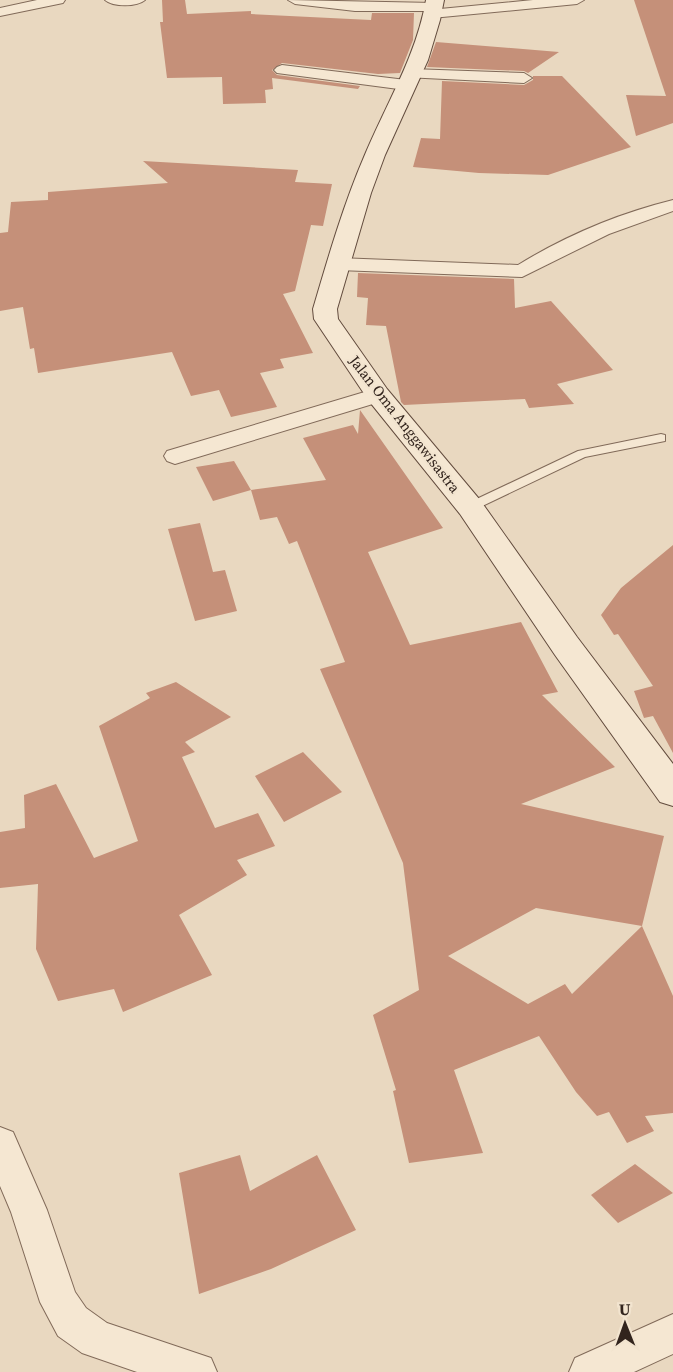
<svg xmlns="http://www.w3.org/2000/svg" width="673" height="1372" font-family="'Source Serif 4',serif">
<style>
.building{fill:#c59079;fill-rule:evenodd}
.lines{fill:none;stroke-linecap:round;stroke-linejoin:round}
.lane-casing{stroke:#816a59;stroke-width:2}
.street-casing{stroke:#816a59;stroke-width:2}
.secondary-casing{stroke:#624b3d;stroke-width:2}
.lane{fill:#f5e7d2;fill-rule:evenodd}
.street{fill:#f5e7d2;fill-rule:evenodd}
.secondary{fill:#f5e7d2;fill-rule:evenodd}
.labels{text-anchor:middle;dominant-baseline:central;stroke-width:4.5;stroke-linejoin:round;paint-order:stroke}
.street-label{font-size:15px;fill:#32241d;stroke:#f2e4cf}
</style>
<rect width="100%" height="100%" fill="#e9d8c0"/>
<path class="building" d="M162 0H185L187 14 251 11V14L371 20 372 13H414L413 40 400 73 378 74 282 63 272 70 277 75 360 86 358 89 272 78 273 89 265 90 266 103 223 104 222 77 167 78 160 22H163Z
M634 0H673V123L636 136 626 95 666 96Z
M436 42 559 52 528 73 524 71 427 67Z
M533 76H562L631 147 548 175 479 173 413 167 421 138 440 139 442 81 524 85 533 80Z
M143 161 298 170 295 182 332 184 323 226 311 225 295 291 283 294 313 353 280 359 284 368 260 373 277 407 231 417 219 390 191 396 172 352 38 373 34 348 30 349 23 307 0 311V233L8 232 11 202 48 200V192L168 183Z
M358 273 514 279 515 308 551 301 613 370 557 384 574 404 529 408 525 399 404 405 401 402 386 326 366 325 368 298 357 297Z
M360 410 443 528 368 552 410 645 521 622 558 692 542 695 615 767 521 804 664 836 642 926 673 996V1113L645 1116 654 1131 627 1143 609 1112 597 1116 576 1092 539 1036 454 1070 483 1153 409 1163 393 1091 396 1090 373 1015 419 990 403 863 320 669 345 662 297 541 289 544 277 517 260 520 251 490 326 480 303 438 353 425 358 434ZM536 908 642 926 572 994 565 984 528 1004 448 956Z
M234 461 251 490 213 501 196 467Z
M200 523 213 572 225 570 237 611 195 621 168 529Z
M673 545V753L653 716 644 718 634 691 653 686 618 634 614 635 601 615 621 588Z
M176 682 231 717 185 742 195 752 182 757 215 828 258 813 275 846 237 860 247 875 179 915 212 975 123 1012 114 989 58 1001 36 949 38 884 0 888V832L25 828 24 795 56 784 94 858 138 841 99 726 150 698 146 693Z
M303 752 342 792 284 822 255 776Z
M240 1155 250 1191 317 1155 356 1230 271 1269 199 1294 179 1173Z
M635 1164 673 1193 618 1223 591 1195Z"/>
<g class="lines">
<defs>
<path id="lane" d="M661 434 665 435V441L585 457 474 510H466L464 507 466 504 578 451Z"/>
<path id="street" d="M37 0H65L63 3 0 16V8Z
M105 0H145C137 7 113 7 105 0Z
M288 0 434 3 439 4 440 9 533 0H584L577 4 432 18 427 17 425 14 427 11H355L295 4Z
M282 65 406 80 414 85 406 90 277 73 274 70 277 67Z
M411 69 524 73 532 78 524 83 405 77 403 74Z
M673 200V211L609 234 522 277 338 270 331 268 328 264 331 260 338 258 518 265C565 236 620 213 673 200Z
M378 388 386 390 389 395 386 400 175 464 167 461 164 456 167 451Z
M0 1127 13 1132 47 1210 75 1292 86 1308 107 1323 211 1358 217 1372H137L82 1353 58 1336 40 1302 11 1212 0 1186Z
M673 1314V1354L634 1372H569L575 1358Z"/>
<path id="secondary" d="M426 0H444L440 20 428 60 385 155 371 193 337 309 338 319 387 389 480 500 577 637 673 764V806L660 802 555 655 460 514 369 401 314 319 313 309C328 258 343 206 364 157 386 104 416 57 426 0Z"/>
</defs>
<use href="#lane" class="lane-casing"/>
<use href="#street" class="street-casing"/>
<use href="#secondary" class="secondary-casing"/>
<use href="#lane" class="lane"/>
<use href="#street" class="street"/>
<use href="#secondary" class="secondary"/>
</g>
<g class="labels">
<g class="street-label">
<text transform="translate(405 424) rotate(52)">Jalan Oma Anggawisastra</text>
</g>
</g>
<g transform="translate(625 1324) rotate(359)" stroke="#f2e4cf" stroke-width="4.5" paint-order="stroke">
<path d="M0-4.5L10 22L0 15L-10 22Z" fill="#32241d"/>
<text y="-9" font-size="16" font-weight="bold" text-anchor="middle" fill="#32241d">U</text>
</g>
</svg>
